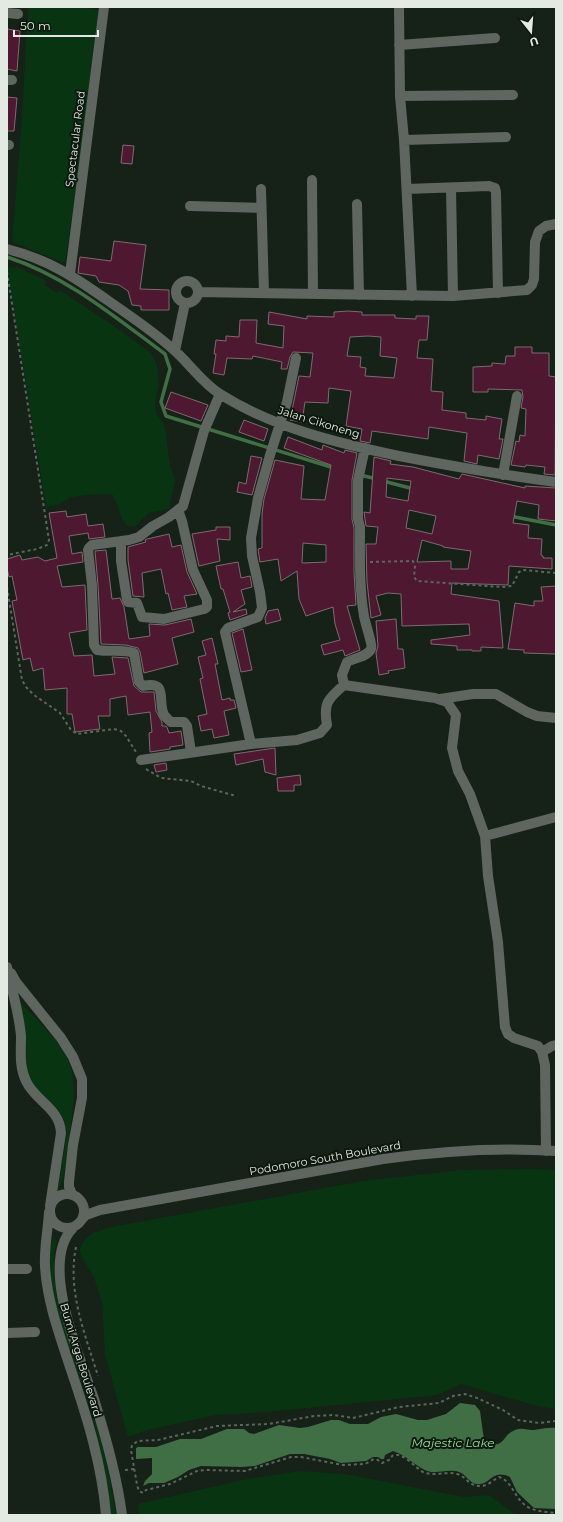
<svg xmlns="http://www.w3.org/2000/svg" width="563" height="1522" font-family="Montserrat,sans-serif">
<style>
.green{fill:#093412}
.water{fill:#406f45}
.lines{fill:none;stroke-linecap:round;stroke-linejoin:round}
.stream{stroke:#406f45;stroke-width:3.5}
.building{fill:#4e1930;stroke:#7d6a71;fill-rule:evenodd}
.path{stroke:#5c665d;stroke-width:2;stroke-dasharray:3 3;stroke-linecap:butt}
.minor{stroke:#5f655f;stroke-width:10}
.labels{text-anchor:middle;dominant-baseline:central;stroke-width:4;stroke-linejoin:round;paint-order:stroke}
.street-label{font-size:11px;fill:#e2eae2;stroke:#0d180e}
.water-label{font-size:12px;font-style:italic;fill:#96dd9c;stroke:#0d180e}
</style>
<rect width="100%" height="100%" fill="#162117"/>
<path class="green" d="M28 7H81L98 10 84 134 65 263 12 242 22 117Z
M17 267 47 281 45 285 56 293 60 290 114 326 151 353 157 365 159 384 155 402V409L158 416 164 423 170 465 175 480 169 509 148 513 136 526H127C119 517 119 504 112 494L84 495 69 498 58 505 46 507 7 268Z
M19 1001C36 1019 64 1044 71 1068 77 1091 72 1115 69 1138 67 1156 66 1175 58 1191L67 1131C61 1100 37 1098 27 1073Z
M535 1169 556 1170V1409L537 1406 461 1384 437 1395 267 1412 216 1415 147 1430 128 1437 105 1355 102 1302 94 1278 81 1256 80 1249 83 1242 91 1234 106 1228 363 1181 462 1170Z
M53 1239 57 1240C44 1286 78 1356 91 1402 102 1439 110 1476 116 1515H111C107 1484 102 1453 94 1423 81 1378 36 1281 53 1239Z
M300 1471 345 1474 464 1497 489 1495 516 1515H139L138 1504 247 1479Z"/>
<path class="water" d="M460 1403 475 1405 480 1411 484 1440C505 1452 501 1435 515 1430 522 1427 528 1430 534 1430 542 1429 548 1427 556 1428V1509L534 1508 517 1492 510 1477C491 1468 491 1486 476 1484 468 1482 466 1474 459 1472 449 1469 440 1473 431 1472 417 1469 407 1455 393 1451L385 1455 384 1459H381L378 1457H373L366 1461 341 1463 330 1459 304 1454H290L255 1466 241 1467 201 1466 189 1470 178 1477 164 1483H149L143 1486 145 1481 152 1474V1458L136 1459V1448L138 1447H156L180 1439H201L227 1429H244L249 1433 254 1434 279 1425 300 1428 308 1427 331 1420H339L350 1424H368L381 1417 396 1414 418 1420H427L446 1414Z"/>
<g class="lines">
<path class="stream" d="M7 257C66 276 115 317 165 354L170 369 161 402 166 416 334 468
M360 475 377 479
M383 481 414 489
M510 516 556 525"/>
</g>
<path class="building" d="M7 29 20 31 17 71 7 69Z
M7 97 17 98 14 131H7Z
M123 145 134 146 132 164 121 163Z
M114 241 146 245 140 289 169 290V310H141V306L132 305 128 291 119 285 99 282 96 276 78 273 80 257 111 261Z
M348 311 362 312V315H395V318L416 319V316H429L427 340H419L417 358 433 359 431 391 443 392 442 410 466 413V418L486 420V416L502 419 499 439H503L499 459 478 455 477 464 464 461 467 433 429 427 428 439 372 431 370 443 360 441 362 429 346 426 351 391 329 388 328 403 305 402 302 422 290 420 299 376 310 377 313 353 293 352 290 357 287 369H281L282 362 253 356 252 359 227 358 224 375 213 373 216 354H214L216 340 226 341V336L239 337 240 320H257L256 343 283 348 284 326 268 324 269 312 307 319V316L334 317V312ZM368 336 381 337 380 356 397 358 394 378 365 376 366 368 360 367 361 357 347 356 350 337Z
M515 347H532V353H549V376L556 377 555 475 544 474 545 467 526 465 525 467 511 465 516 441 519 442 520 435 525 436 526 409 521 408 523 397 522 390 488 389V392H473V367L492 366V363L505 364 506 356H515Z
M171 392 208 405 201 421 165 408Z
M244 420 268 429 264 441 239 432Z
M288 437 322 450 323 445 344 453 345 450 357 453 352 480V519L354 528V572L356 605 347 606 360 650 345 656 343 650 324 655 321 645 340 640 335 624 333 607 306 616 299 599 297 571 281 581 278 559 260 562 258 549 262 548V514L264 499 275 460 304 466 301 499 325 500 331 465 284 448ZM303 543 326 545V562L302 563Z
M251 456 262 458 252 495 237 492 239 482 246 484Z
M374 457 391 461 390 464 413 467 459 479 462 474 525 488V486L556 488V521L538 519 539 505 517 501 513 523 529 525 528 538 542 539 541 555 543 556V558H552V569L509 566 508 585 452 583 451 594 499 601 503 648 481 647V651H472V650H457V646L431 644V640L470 635 469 624 402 626 401 594 388 593 376 596 381 615 371 618 367 582 366 544H376L378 527 366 526 364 512 370 513ZM387 478 411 481 408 501 386 497ZM409 510 436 516 432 534 406 528ZM422 540 443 546V547L471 551 468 569H451V561L417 562Z
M66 511 67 517 86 514 88 526 103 524 105 537 89 539 88 533 69 536 72 554 82 552 83 562 57 566 62 587 85 585 87 630 69 633 74 656 92 655 94 676 115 674 112 657 128 658 134 686 141 692H154L156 711 162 722V726H165L167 727 169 733 181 731 183 745 170 747V749L150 752 149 733 152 732 150 712 128 715 126 696 110 699V716H98L100 729 75 732 72 714H67V688L45 690 43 668 33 671 30 658 23 660 12 601 17 600 12 576 9 577 7 568V559L20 555 22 560 38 557 45 561 57 558 49 513Z
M216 527H230V540L217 539 220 561 199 566 192 534 216 530Z
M169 534 172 547 181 545 187 572 197 594 184 596 187 607 172 610 168 593 166 594 161 569 142 573 144 597 133 596 128 560V547L146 542 145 540 147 539Z
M106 550 112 599 120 598 124 607 129 639 150 636 149 624 165 625 191 619 194 632 172 638 178 664 144 673 140 652 138 648 126 645 101 644 98 585 95 551Z
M238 562 241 578 250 576 252 587 241 590 245 604 233 612 246 609 247 614 230 620 228 613 230 612 223 589H221L216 566Z
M556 586V654L524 653V650L508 649 515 603 534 606V601H543L541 587Z
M278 609 281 620 266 624 265 618 268 611Z
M396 619 398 649H403L405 668 388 671 389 673 379 675 376 653 378 646 376 621Z
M243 629 252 670 241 672 232 633Z
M212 638 218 664H215L222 700 230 698V700H234L236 708 224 711 229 735 214 738 212 729 201 731 198 716 207 714 200 679 203 678 198 657 206 655 202 641Z
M275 748 276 775 265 772 263 759 236 765 234 754Z
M166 763 167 770 156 772 154 765Z
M300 775 301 785H294V791H278L277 778Z"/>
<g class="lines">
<path class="path" d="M7 272 49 540 47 545 37 549 7 555
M370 562 413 561 415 567 414 577 417 581 502 587 512 586 519 572 523 570 556 573
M7 587 22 680 26 687 34 695 60 713 71 730 77 734 114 729 121 731 126 736 136 752
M146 769 161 778 191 781 201 786 236 796
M76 1247C67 1291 85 1334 98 1376
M556 1421 539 1423 518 1420 503 1410 477 1398 465 1394 453 1396 439 1403 399 1407 353 1418 334 1415 314 1416 269 1424 217 1426 158 1440 138 1441 132 1445 131 1450 137 1485 139 1491 143 1493 146 1490 170 1484 197 1471 205 1470 245 1471 291 1457H301L343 1465 365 1464 374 1459 378 1460 382 1463 391 1459 392 1456C402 1450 415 1468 423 1472 434 1477 446 1471 457 1474 466 1476 469 1487 481 1486 488 1486 493 1480 499 1477 512 1481 514 1497 525 1505 532 1511 546 1512 556 1513
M125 1470 134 1469"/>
<path class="minor" d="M399 7 400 96 404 140 412 296
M7 13 18 14
M399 45 495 38
M7 80H12
M400 96 513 95
M404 140 506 137
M7 145H9
M312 180 313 294
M451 188 453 296
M261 189 264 293
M407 189 489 186 495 188 496 192 498 293
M357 204 359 295
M190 206 261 208
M7 249C48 259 76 278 110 302 132 317 154 332 174 350 190 364 201 382 220 394 274 428 337 443 399 456 451 466 503 475 556 482
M70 274 104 7
M176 292a11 11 0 1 1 22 0a11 11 0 1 1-22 0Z
M198 292 453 296 527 290 532 285 534 279 535 242 539 231 546 226 556 224
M175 351 185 303
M503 475 517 396
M121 541V561L127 600 128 602 137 603 142 617 164 619 204 609 207 607V600L193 570 182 521 178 510
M344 685 342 675 347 662C354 658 367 657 371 649 373 645 365 623 364 616 359 587 360 556 360 527L358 519V480L365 448
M440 699 473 694H496L527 712 537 716 556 718
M251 744 225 632 228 628 258 617 262 608 260 592 252 556 251 538 258 498 270 455 287 402 296 358
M191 752 187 726 184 722H171C168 720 166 717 164 715 157 701 169 680 143 686L139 682 134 653C123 649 109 652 97 650L94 645 92 585 88 550 89 548 92 545 129 540 139 537 153 526 169 517 183 506 204 431 220 394
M141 760 251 744 297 740 320 733 327 725C323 703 328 699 344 685L435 698 447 702 456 715 452 748 458 771 470 794 485 836 488 876 498 942 505 1027 508 1034 514 1038 538 1046 542 1052 545 1065 546 1151
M485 836 556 817
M7 967C12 990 19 1013 21 1036 21 1052 19 1067 26 1081 35 1101 60 1108 61 1133L50 1206
M11 973 16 982 61 1038 73 1057 82 1079V1098L73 1145 69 1182V1187L72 1194
M542 1052 552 1046 556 1045
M50 1211a17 17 0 1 1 34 0a17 17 0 1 1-34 0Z
M49 1212C48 1230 44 1248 45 1266 47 1302 60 1336 71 1370 87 1417 102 1465 106 1515
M82 1219 86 1215 100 1210 383 1159C440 1151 499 1147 556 1151
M73 1228C38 1263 81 1359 94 1399 106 1437 117 1476 122 1515
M7 1269H27
M7 1333 35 1332"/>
</g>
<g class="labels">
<g class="street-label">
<text transform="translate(75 139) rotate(-83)">Spectacular Road</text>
<text transform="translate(319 422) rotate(17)">Jalan Cikoneng</text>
<text transform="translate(325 1158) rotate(-10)">Podomoro South Boulevard</text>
<text transform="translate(81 1360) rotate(73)">Bumi Arga Boulevard</text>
</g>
<g class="water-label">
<text x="453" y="1442">Majestic Lake</text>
</g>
</g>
<rect width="563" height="1522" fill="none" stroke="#e2eae2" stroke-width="16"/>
<g transform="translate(531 32) rotate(163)" stroke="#0d180e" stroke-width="3" paint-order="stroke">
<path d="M0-3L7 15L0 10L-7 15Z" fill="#e2eae2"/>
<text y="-6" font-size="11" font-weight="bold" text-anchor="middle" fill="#e2eae2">U</text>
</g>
<path d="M14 30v6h84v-6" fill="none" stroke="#e2eae2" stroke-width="2"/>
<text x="20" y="30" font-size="12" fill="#e2eae2" stroke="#0d180e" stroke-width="3" paint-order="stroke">50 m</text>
</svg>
